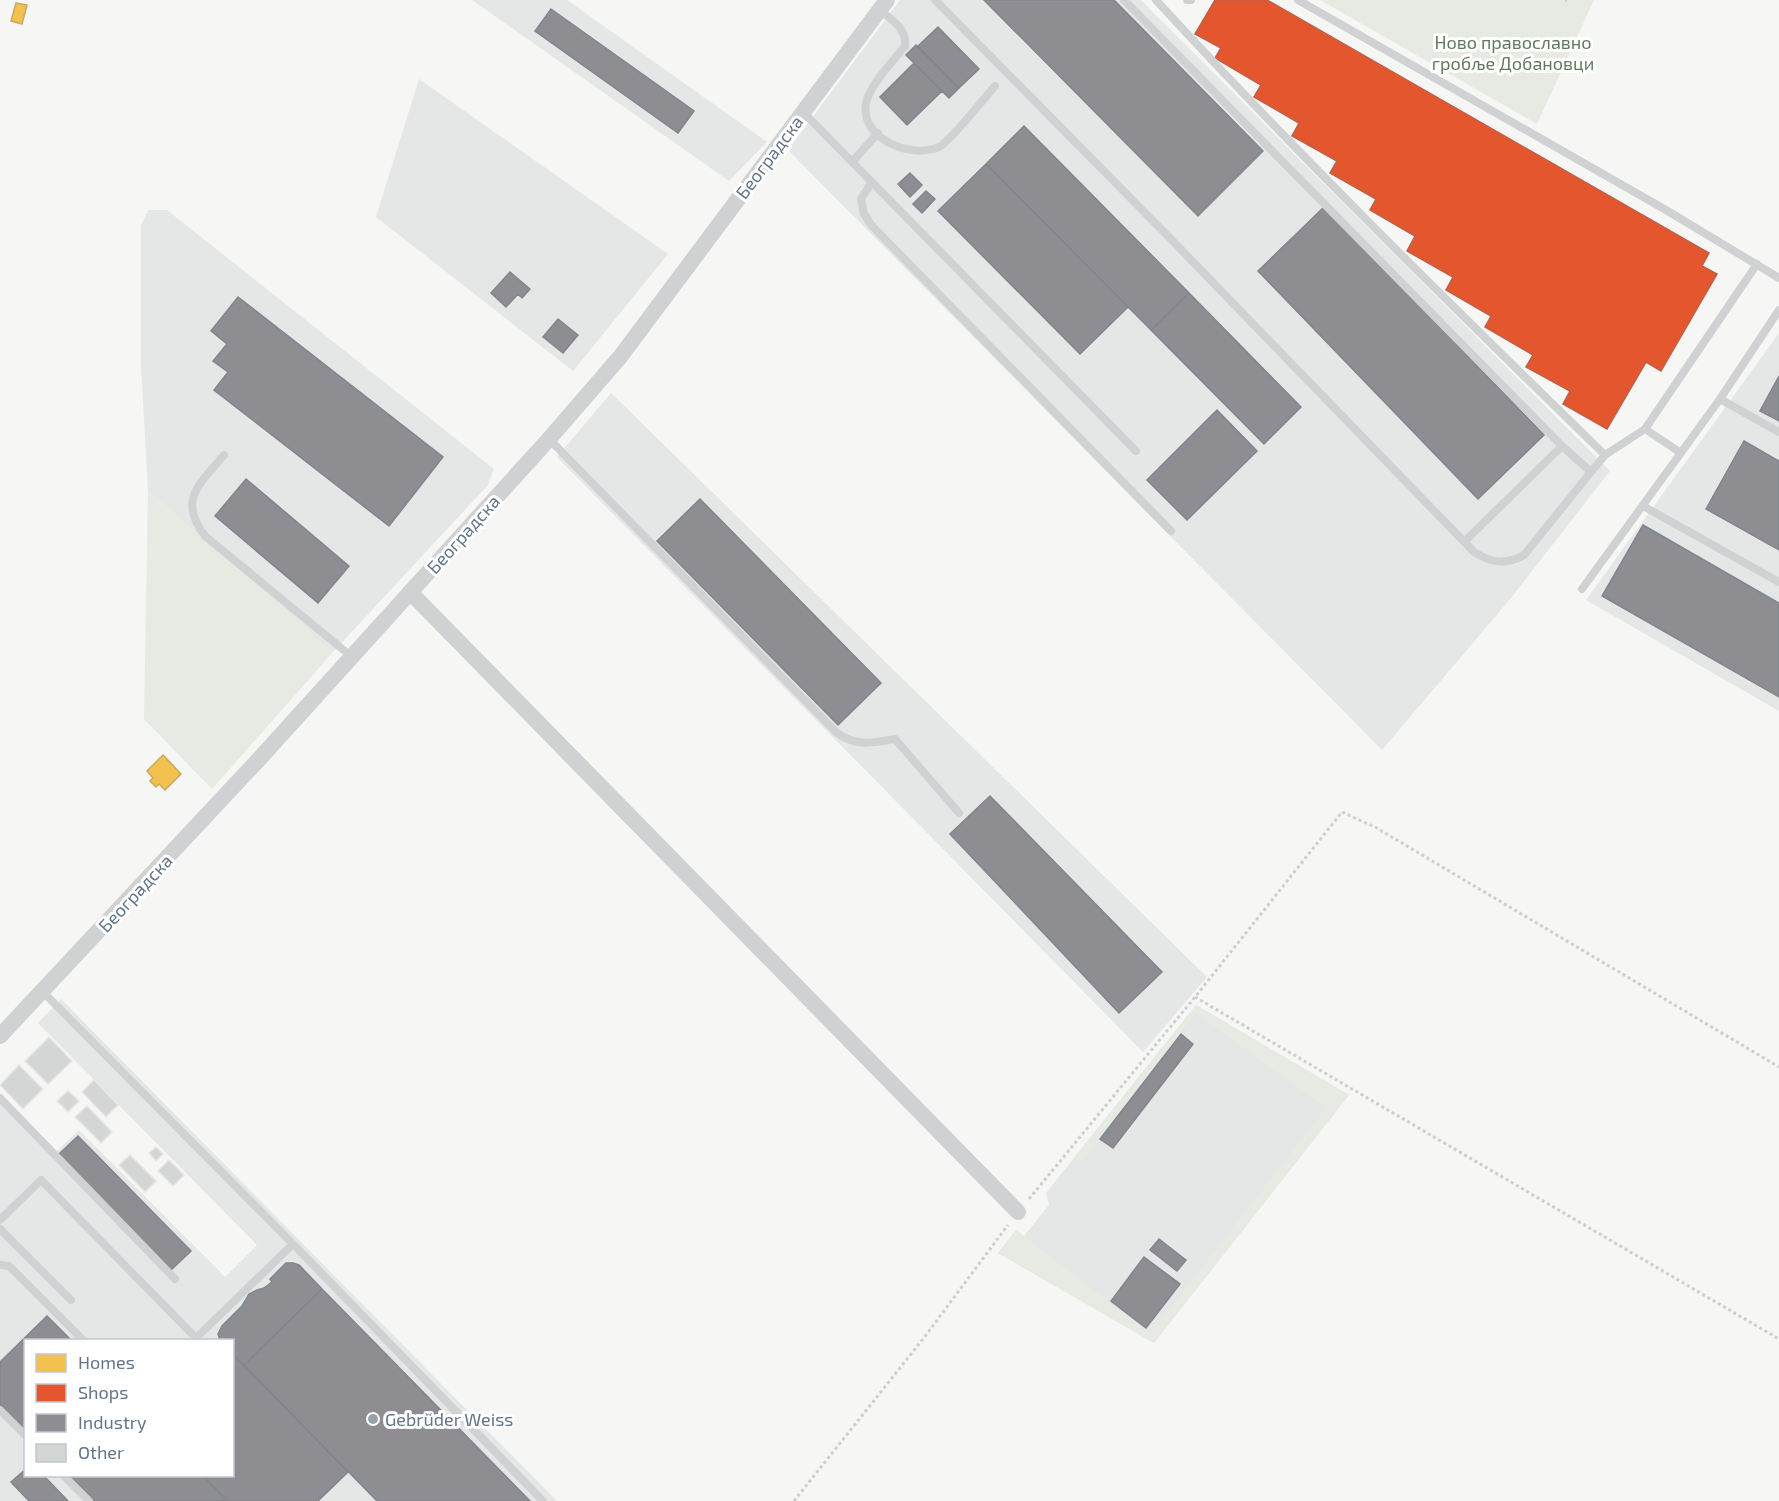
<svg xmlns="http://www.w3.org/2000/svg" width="1779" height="1501" font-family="'Exo 2',sans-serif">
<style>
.built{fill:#e5e6e6;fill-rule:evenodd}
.green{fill:#e6eae3}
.homes{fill:#f2c14e;stroke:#c7aa5f;stroke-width:1.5}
.shops{fill:#e4572e;stroke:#bd6049;stroke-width:1.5}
.industry{fill:#8d8d92;stroke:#80868f;stroke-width:1.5}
.building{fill:#d4d6d6;stroke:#e6e6e4;stroke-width:1.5}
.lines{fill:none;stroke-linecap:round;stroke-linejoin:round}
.path{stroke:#cdcecf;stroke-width:3;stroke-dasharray:3 3;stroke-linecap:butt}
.service{stroke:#d0d1d2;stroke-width:8}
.minor{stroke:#d0d1d2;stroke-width:16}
.poi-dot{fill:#96a2ae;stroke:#fff;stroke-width:2}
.labels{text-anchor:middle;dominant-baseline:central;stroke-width:6;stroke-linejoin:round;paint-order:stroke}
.park-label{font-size:18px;fill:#62795f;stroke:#fff}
.street-label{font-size:18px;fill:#637588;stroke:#fff}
.poi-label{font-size:18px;fill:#637588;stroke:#fff;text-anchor:start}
</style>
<rect width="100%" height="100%" fill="#f6f6f5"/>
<path class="built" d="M472 0H567L767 142 729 181Z
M900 0H1141L1610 471 1511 598 1382 750 788 150Z
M419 79 668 254 573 371 376 217Z
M148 210H167L494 469 488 485 333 652 148 491 141 364V226Z
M1779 333V711L1586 600Z
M611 393 1207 977 1143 1052 557 457Z
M61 999 557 1501H0V1098L54 1154 79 1130 225 1277 257 1245 38 1023ZM26 1340H232V1476H26Z
M1196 1005 1349 1095 1154 1343 998 1253 1016 1230 1024 1236 1049 1205 1046 1193Z"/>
<path class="green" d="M1320 0H1594L1537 124Z
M148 491 333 652 212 789 144 719Z
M1196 1005 1349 1095 1154 1343 998 1253 1016 1230 1150 1334 1326 1108 1196 1013 1080 1164 1074 1158Z"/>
<path class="homes" d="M16 3 27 5 22 24 11 21Z
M163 755 181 774 165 790 159 784 156 787 150 781 153 778 147 771Z"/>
<path class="shops" d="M1215 0H1267L1709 253 1702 266 1717 274 1661 371 1646 362 1607 429 1563 404 1570 391 1526 367 1533 355 1485 327 1491 316 1446 290 1453 277 1407 251 1415 236 1370 210 1376 199 1330 173 1337 161 1292 136 1299 123 1254 97 1261 85 1215 58 1221 48 1195 34Z"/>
<path class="industry" d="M984 0H1114L1263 151 1198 216Z
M551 9 694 111 678 133 535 31Z
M938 27 979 69 959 88 918 46Z
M916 45 959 88 949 98 906 55Z
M914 63 942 91 907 125 880 97Z
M1024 126 1189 293 1151 330 986 164Z
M986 164 1128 307 1080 354 938 211Z
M910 173 922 185 910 197 898 184Z
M926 191 935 199 922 213 913 204Z
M1324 207 1544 435 1478 499 1258 271Z
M510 272 530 289 522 298 518 294 506 307 491 293Z
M1189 293 1301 407 1264 444 1151 330Z
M238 297 443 457 389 526 214 390 228 372 213 361 227 344 211 331Z
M558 319 578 335 563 353 543 337Z
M1779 376V421L1760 411Z
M1217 410 1257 451 1187 520 1147 480Z
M1744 441 1779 461V550L1706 509Z
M246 479 349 566 318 603 215 516Z
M700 499 881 683 838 725 657 541Z
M1643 525 1779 603V697L1602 596Z
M990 796 1162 972 1119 1013 950 834Z
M1181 1034 1193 1044 1113 1148 1100 1139Z
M78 1136 191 1251 171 1270 58 1155Z
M1159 1239 1186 1260 1177 1271 1150 1250Z
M1144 1257 1180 1284 1146 1328 1111 1301Z
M286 1263H293L299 1265 322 1289 244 1365 232 1354V1340H220L218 1334 222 1326 242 1306 249 1294 257 1290 264 1288 272 1282 270 1279Z
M322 1289 530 1501H377L244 1365Z
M47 1316 71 1340H26V1431L0 1405V1362Z
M232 1354 348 1472 318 1501H228L203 1476H232Z
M26 1469V1476H44L68 1501H29L11 1482Z
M69 1476H203L228 1501H94Z"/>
<path class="building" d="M49 1037 72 1061 48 1084 25 1061Z
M19 1065 43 1089 23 1109 0 1085Z
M94 1080 118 1105 106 1117 82 1092Z
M68 1091 79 1101 68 1112 57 1101Z
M87 1106 112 1132 101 1143 75 1117Z
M156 1147 163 1154 156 1161 149 1153Z
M130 1155 156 1181 145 1192 119 1165Z
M169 1160 184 1175 173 1186 158 1171Z"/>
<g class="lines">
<path class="path" d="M1565 0 1567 1
M1195 997 1779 1339
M1029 1199 1195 997 1342 812 1375 827 1779 1067
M794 1501 923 1339 1008 1225"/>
<path class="service" d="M935 0 1165 233 1474 552C1491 563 1506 565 1524 555L1591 472 1562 446 1124 0
M1156 0C1300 157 1452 306 1605 455L1591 472
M1187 0H1191
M1298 0 1666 210 1779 278
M880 10C892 21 907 28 905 46 894 60 869 86 866 103 860 139 910 159 939 147 949 143 985 97 995 86
M803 112 1136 451
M852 162 878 133
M872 182 861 199 864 214 872 226 1171 531
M1720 399 1779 432
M1645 429 1681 453
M549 439 836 732C855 747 873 743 895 739L959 813
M224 455C200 484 177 499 205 536L352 657
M1605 455 1645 429 1757 264
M1643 506 1779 582
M1464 542 1562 446
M1582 589 1720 399 1779 310
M42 991 293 1244 543 1501
M0 1098 175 1279
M0 1220 41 1180 196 1338
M0 1229 71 1300
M0 1265 9 1266 83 1340
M194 1340 293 1244
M0 1410 26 1436
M64 1476 89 1501"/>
<path class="minor" d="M410 592 1018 1212
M0 1036 261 757 549 439 620 357 887 0"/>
</g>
<circle class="poi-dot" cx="373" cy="1419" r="6"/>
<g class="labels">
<g class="park-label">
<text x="1513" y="42">Ново православно<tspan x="1513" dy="21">гробље Добановци</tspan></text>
</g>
<g class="street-label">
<text transform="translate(769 157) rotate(-53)">Београдска</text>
<text transform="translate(463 534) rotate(-48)">Београдска</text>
<text transform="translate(135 893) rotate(-47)">Београдска</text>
</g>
<g class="poi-label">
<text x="385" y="1419">Gebrüder Weiss</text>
</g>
</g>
<rect x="24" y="1339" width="210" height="138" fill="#ffffff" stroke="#c1c8cf" stroke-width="1.5"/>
<rect x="36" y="1354" width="30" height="18" fill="#f2c14e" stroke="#c1c8cf" stroke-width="1.5"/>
<text x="78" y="1369" font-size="18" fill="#637588">Homes</text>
<rect x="36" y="1384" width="30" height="18" fill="#e4572e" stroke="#c1c8cf" stroke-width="1.5"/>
<text x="78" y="1399" font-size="18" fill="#637588">Shops</text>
<rect x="36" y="1414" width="30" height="18" fill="#8d8d92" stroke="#c1c8cf" stroke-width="1.5"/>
<text x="78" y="1429" font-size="18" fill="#637588">Industry</text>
<rect x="36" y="1444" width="30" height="18" fill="#d4d6d6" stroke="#c1c8cf" stroke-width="1.5"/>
<text x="78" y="1459" font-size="18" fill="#637588">Other</text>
</svg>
